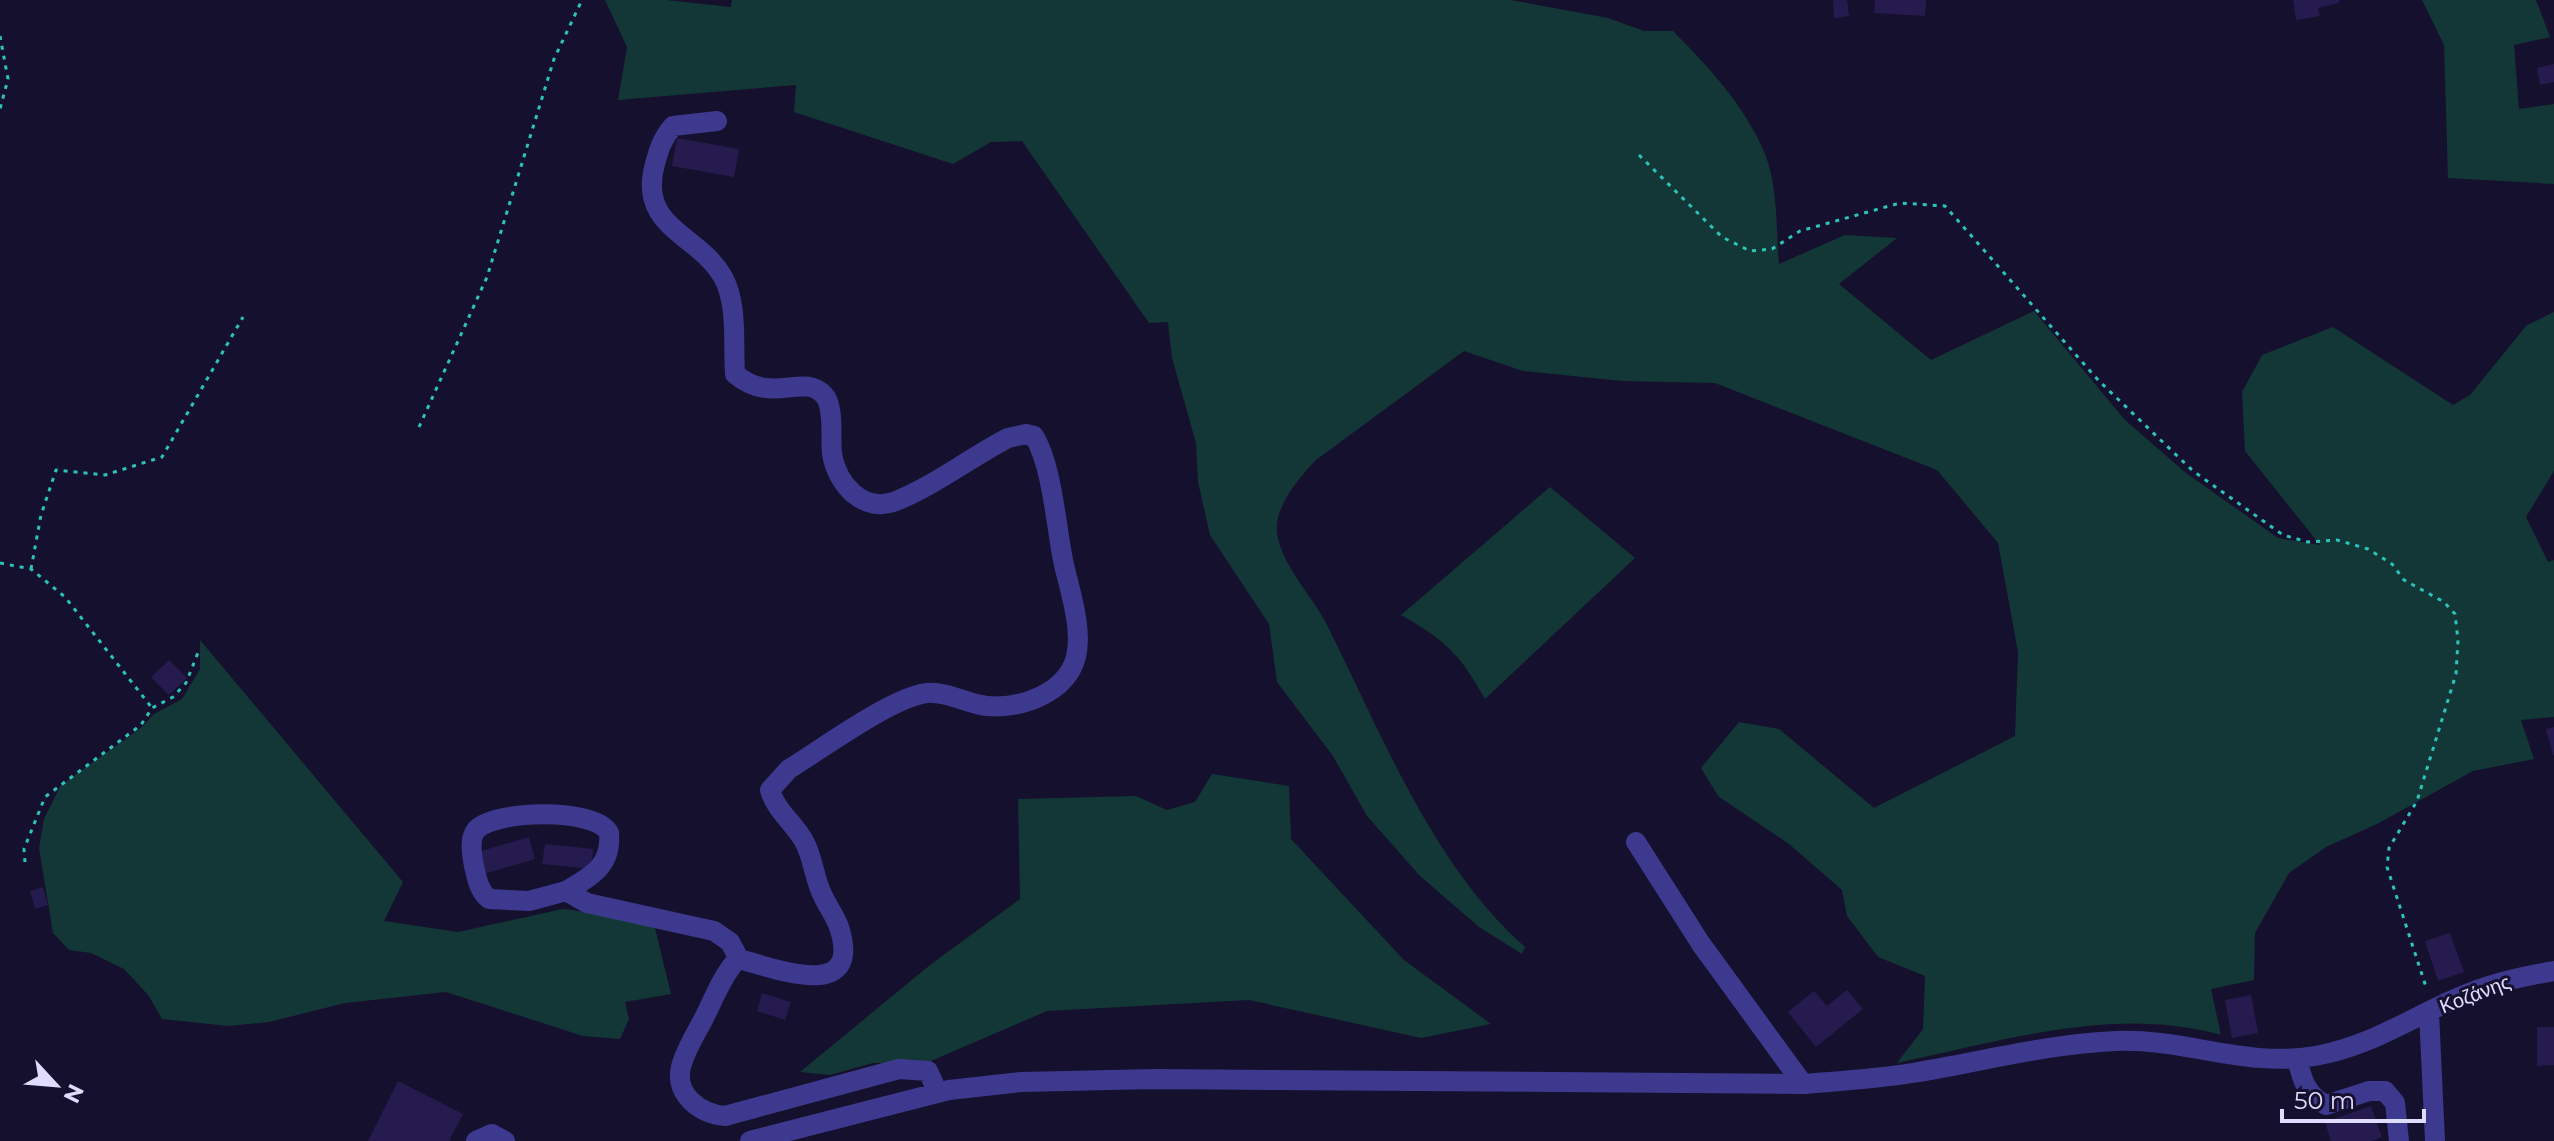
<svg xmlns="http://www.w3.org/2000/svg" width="2554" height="1141" font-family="Montserrat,sans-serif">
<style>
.green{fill:#133736}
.building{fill:#261b4e}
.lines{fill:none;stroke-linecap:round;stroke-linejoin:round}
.path{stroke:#2bc4bb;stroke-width:3;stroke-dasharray:4 6;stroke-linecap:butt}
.minor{stroke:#3d398e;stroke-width:20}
.labels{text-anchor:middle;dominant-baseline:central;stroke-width:6;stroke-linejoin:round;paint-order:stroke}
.street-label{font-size:20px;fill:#e0dcff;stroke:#15102d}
</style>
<rect width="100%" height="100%" fill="#15102d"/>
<path class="green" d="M605 0H666L731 7 732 0H1511L1608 18 1644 31H1673C1708 66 1746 107 1765 154 1778 187 1776 228 1779 264L1845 235 1897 238 1839 284 1931 360 2034 311 2125 420 2186 473 2278 538 2320 545 2245 451 2242 392 2262 355 2333 327 2453 405 2470 395 2526 326 2554 312V471L2526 517 2548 562 2554 560V717L2521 720 2534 759 2473 771 2377 824 2326 847 2289 873 2255 933 2254 980 2211 989 2221 1035C2114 1005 2003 1041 1897 1063L1923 1029 1925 976 1878 957 1847 916 1842 890 1789 844 1718 796 1701 768 1739 722 1779 729 1874 808 2015 736 2018 652 1998 543 1937 470 1715 383 1622 381 1523 371 1464 351 1316 460C1299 478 1274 506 1277 533 1282 566 1311 594 1326 623 1381 732 1432 865 1525 947L1522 954 1479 927 1420 876 1367 816 1333 756 1277 682 1269 624 1210 535 1198 482 1196 443 1172 358 1168 322 1149 323 1022 141 991 142 953 164 794 112 796 85 618 100 627 47Z
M2422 0H2536L2550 37 2514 45 2519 109 2554 104V184L2448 178 2444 45Z
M1550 487 1635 558 1485 699C1460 654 1445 640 1401 615Z
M200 640 403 882 384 921 458 932 563 909 653 920 671 994 625 1002 629 1019 620 1039 583 1036 446 992 345 1003 269 1022 228 1026 162 1019 149 996 124 969 91 953 69 950 53 933 39 848 44 819 61 785 141 728 154 714 182 699 200 669Z
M1212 774 1289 786 1291 839 1404 960 1491 1024 1421 1038 1249 1000 1047 1011 924 1064 873 1063 830 1075 800 1072 930 965 1020 899 1018 799 1136 796 1167 810 1195 802Z"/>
<path class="building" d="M1833 0H1847L1849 16 1834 18Z
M1875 0H1926L1925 16 1874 13Z
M2293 0H2339V3L2318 8 2320 16 2296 20Z
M2554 64V82L2540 85 2537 68Z
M677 138 739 149 734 177 672 166Z
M169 660 187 678 169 695 151 677Z
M2554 727V755H2553L2546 729Z
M529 837 535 859 484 874 478 852Z
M545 844 593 849 591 869 542 864Z
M43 887 48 905 35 909 30 891Z
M2450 933 2464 972 2438 981 2425 941Z
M1847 990 1863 1009 1816 1047 1788 1012 1814 991 1827 1006Z
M762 993 791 1002 785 1020 757 1011Z
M2251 995 2258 1033 2232 1038 2225 1000Z
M2537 1027H2554V1065L2537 1066Z
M398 1081 463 1114 449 1141H368Z
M2371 1106 2382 1137 2372 1141H2331L2325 1122Z"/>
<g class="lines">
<path class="path" d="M0 36 8 79 0 109
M1639 155 1722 237 1750 251 1772 249 1800 231 1900 203 1945 206 2099 381 2193 471 2283 535 2308 542 2337 540 2368 549 2392 564 2404 580 2444 602 2455 614 2458 640 2456 674 2417 801 2389 848 2387 867 2427 990
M419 427 487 277 554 59 582 0
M0 563 31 569 65 597 152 708
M31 569 41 515 56 470 105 475 162 457 243 317
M25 862 24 849 45 797 141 725 152 708 173 697 186 683 199 650"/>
<path class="minor" d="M717 121 673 126C662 139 659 149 655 164 637 228 699 234 723 277 738 304 733 344 735 374 773 406 803 372 824 395 835 407 830 438 832 454 837 484 863 514 896 501 934 486 971 457 1008 438L1026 434 1034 436C1052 465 1056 525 1063 560 1069 589 1083 627 1076 657 1066 694 1020 709 987 706 967 704 947 691 927 693 892 697 822 749 789 769L770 790C776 811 793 822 804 841 813 857 814 877 822 894 827 905 835 916 839 927 864 1004 774 968 739 959L735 962C722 977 714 998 705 1016 697 1032 685 1050 681 1067 674 1095 701 1114 725 1116L899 1069 928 1071 938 1093
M1636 842 1701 944 1803 1084
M566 891C592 876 612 865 609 833 595 807 494 810 476 830 469 839 472 856 474 866 477 879 479 891 489 899L529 901 566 891 587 903 714 931 730 942 739 959
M2429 1012 2435 1141
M2297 1059C2302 1079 2306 1095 2326 1105L2369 1091H2385L2395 1103 2399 1141
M476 1141 492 1134 505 1141
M750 1141 949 1090 1021 1082 1155 1079 1803 1084C1839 1081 1876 1079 1912 1073 1980 1062 2047 1044 2116 1041 2184 1038 2246 1068 2315 1056 2368 1047 2407 1020 2455 999 2487 984 2520 977 2554 971"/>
</g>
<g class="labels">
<g class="street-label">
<text transform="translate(2475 994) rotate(-21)">Κοζάνης</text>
</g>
</g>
<g transform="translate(56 1085) rotate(116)" stroke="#15102d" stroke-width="6" paint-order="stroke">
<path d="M0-6L14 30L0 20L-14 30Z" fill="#e0dcff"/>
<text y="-12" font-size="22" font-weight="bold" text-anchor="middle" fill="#e0dcff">N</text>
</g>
<path d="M2282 1109v12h142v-12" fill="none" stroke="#e0dcff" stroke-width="4"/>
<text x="2294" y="1109" font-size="24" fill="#e0dcff" stroke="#15102d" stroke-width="6" paint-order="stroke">50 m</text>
</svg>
